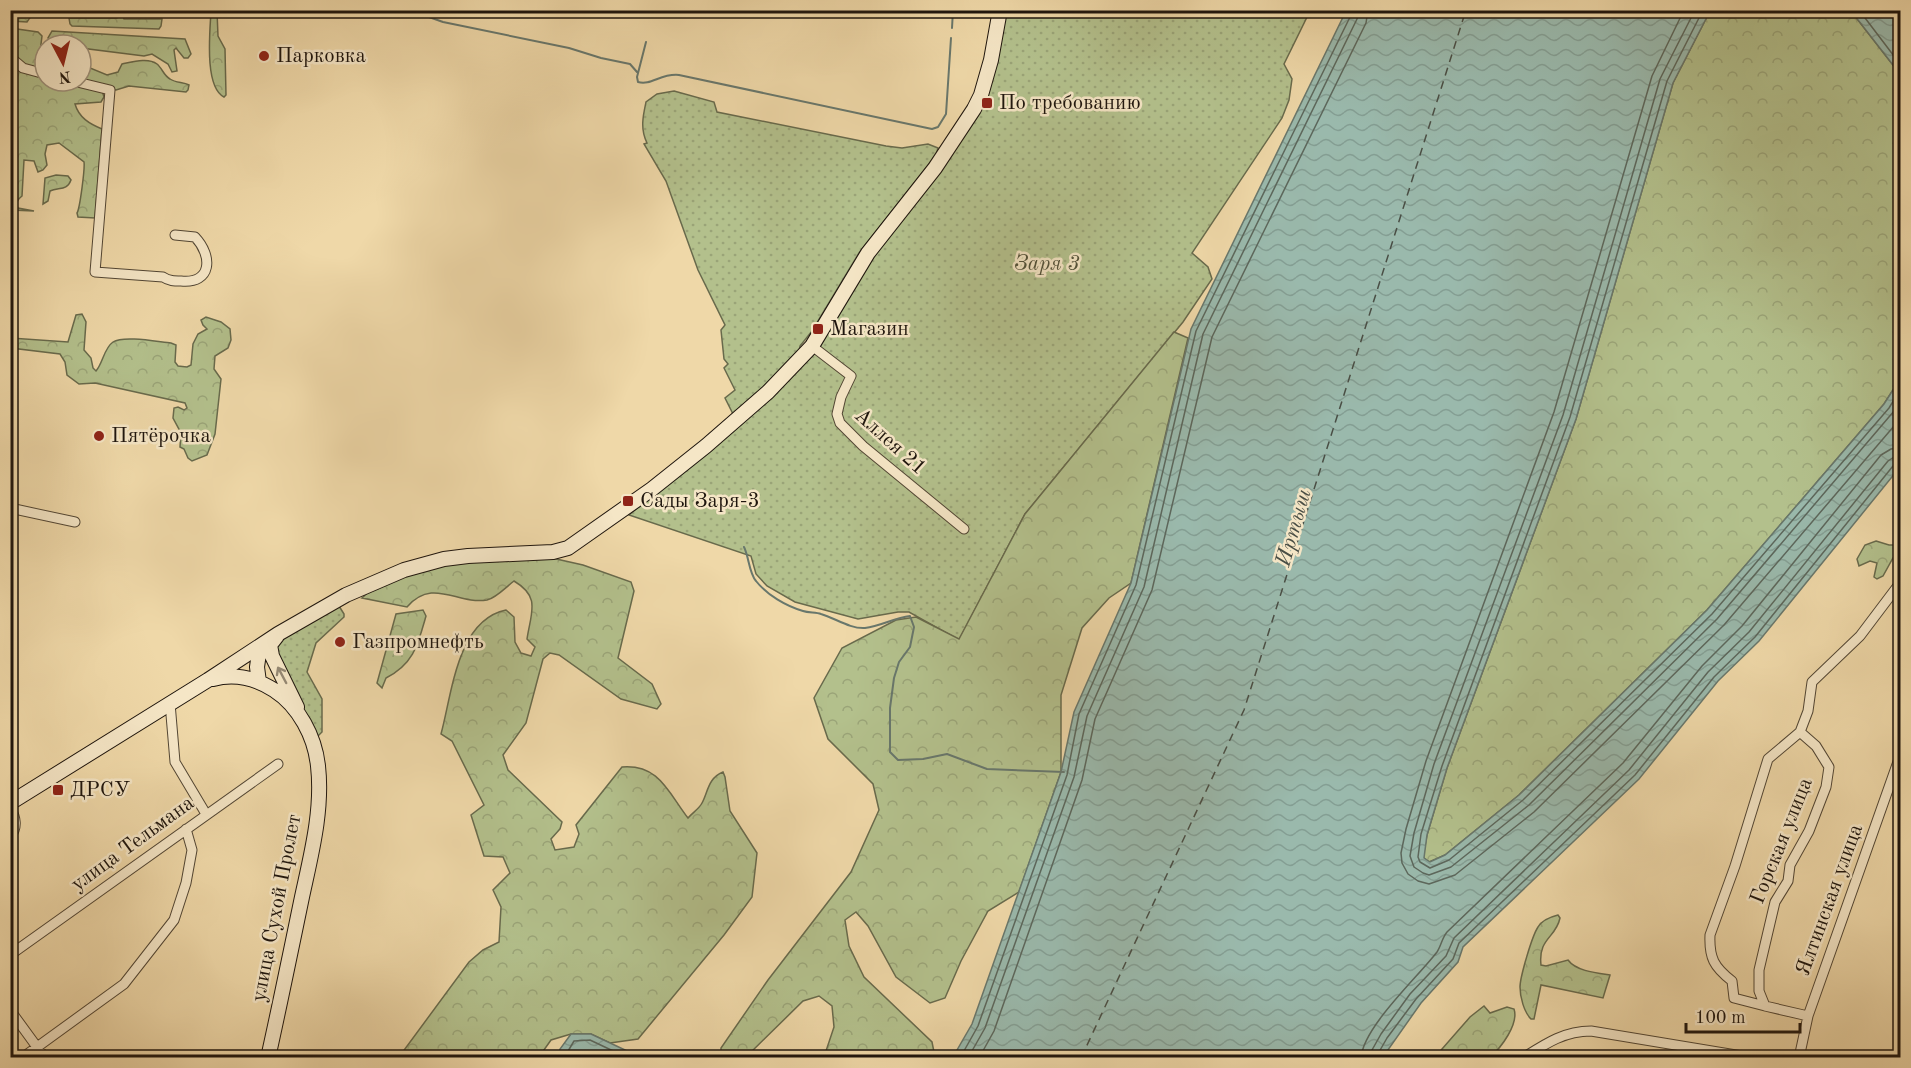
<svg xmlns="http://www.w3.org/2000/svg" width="1911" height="1068" font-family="'Old Standard TT',serif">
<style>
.grass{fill:url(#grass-dots);stroke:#686a4c;stroke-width:1.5}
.forest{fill:url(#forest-crowns);stroke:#686a4c;stroke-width:1.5}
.water{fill:url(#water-waves);stroke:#68776c;stroke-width:1.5}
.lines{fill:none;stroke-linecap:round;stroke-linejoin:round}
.shore{stroke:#5c675c;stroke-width:1.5}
.stream{stroke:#68776c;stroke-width:2}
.ferry{stroke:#494e45;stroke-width:1.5;stroke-dasharray:8 6;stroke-linecap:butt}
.street-casing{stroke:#524634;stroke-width:11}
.secondary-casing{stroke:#1e150d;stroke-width:16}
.street{stroke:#f5e6c6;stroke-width:9}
.secondary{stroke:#f5e6c6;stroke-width:14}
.oneway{stroke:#948873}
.poi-dot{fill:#8f2418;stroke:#f5e6c6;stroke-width:2}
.labels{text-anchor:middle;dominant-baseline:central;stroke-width:5;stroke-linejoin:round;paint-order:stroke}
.poi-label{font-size:21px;fill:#1e150d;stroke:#f5e6c6;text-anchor:start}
.park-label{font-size:21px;font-style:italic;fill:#525139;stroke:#f5e6c6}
.street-label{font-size:21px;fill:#1e150d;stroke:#f5e6c6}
.water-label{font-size:22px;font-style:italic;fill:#494e45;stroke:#f5e6c6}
</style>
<defs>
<pattern id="grass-dots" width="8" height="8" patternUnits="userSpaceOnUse" patternTransform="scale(1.5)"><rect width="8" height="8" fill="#b3c08c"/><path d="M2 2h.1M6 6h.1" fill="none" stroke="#9aa478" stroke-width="1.8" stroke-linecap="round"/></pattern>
<pattern id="forest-crowns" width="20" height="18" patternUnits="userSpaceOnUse" patternTransform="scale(1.5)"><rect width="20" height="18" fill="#b3c08c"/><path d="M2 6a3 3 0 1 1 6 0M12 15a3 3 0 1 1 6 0" fill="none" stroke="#9aa478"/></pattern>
<pattern id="water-waves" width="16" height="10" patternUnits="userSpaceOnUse" patternTransform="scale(1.5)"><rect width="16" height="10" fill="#9ab9ac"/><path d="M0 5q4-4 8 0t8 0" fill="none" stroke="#849e93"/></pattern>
</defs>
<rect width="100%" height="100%" fill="#efd8a8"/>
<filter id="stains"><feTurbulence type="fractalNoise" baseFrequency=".00333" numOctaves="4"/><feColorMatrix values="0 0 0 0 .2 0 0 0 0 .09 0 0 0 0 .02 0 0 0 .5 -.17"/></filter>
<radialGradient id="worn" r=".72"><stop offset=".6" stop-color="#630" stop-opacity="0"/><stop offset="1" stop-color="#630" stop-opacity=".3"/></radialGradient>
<path class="grass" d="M1004 11H1310L1284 64 1292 79 1289 100 1282 118 1192 253 1208 267 1212 279 1183 322 1025 514 959 640 909 612H898L858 619 795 602 767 586 756 574 751 556 629 515 684 469 769 394 869 257 931 182 982 109 989 83Z
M674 91 714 102 717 112 886 146 902 148 928 144 938 148 936 155 859 253 812 331 800 346 799 352 734 416 725 398 735 390 724 368 728 364 724 359 721 330 725 325 698 270 666 181 644 144 647 143C640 129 643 116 646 102L657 94Z
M339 606 344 614V617L316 643 307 672 322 699V732L318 736 315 735 273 645Z"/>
<path class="forest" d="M10 11 11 10 41 11 31 16 27 22 11 21Z
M211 11H217L218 36 225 49 226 95 224 97C204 87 210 31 211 11Z
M1710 11H1851L1900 74V379L1884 404 1707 610 1519 795 1445 855 1429 862 1423 857 1427 835 1447 768 1576 419 1673 83Z
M118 16H123L124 19H162L161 26 159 29 72 26 70 24 69 18H117Z
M10 28 38 32 42 36 40 52 45 59V81H81V57L87 60 90 68 107 75 118 72 122 64C132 62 148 57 157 64 162 68 164 76 170 79 176 83 183 82 189 85L188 90 186 92 129 86 116 90 104 88 102 90 104 97 101 102 75 104C79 118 90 124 102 129L95 218 78 217 77 213C80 208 85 168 84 162L59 143 47 145 45 154 47 165 43 170 38 172 34 161 24 160 22 196C17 200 15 203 18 208L34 211 11 210V159L13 156 10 147Z
M52 31 185 39 191 54 188 58H184L176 48 174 50 177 71 172 72 168 64 152 54 144 56 81 48V45L53 44 48 38Z
M56 175 68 176 71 180C67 191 59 187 50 191L48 201 43 204 45 178Z
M82 314 86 322 84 350 91 358 93 368 96 371C103 363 104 348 113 342 124 335 159 342 171 343L176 345 175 362 178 366 187 367 191 365 193 344 198 334 207 329 203 325 201 320 206 317 221 322 230 329 231 340 228 348 215 356 214 369 221 379 215 434 207 455 192 461 188 458 184 449 180 447 181 433 173 418 174 408 178 407 184 410 187 408 185 403 95 383 79 384 67 375 65 362 60 354 11 348V338L68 342 76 315Z
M1174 332 1188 338 1131 583 1109 598 1082 628 1061 695V772L1019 892 988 911 961 961 945 998 930 1003 896 977 868 926 856 912 845 920 849 946 864 977 932 1042 935 1057H824L834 1027 832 1006 819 996 803 1001 746 1057 721 1058V1048L768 980 851 872 879 810 873 784 828 739 814 698 842 648 896 620 916 617 959 639 1025 514Z
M1876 541 1889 545H1900V556L1893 558 1883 576 1877 579 1874 577 1877 563 1870 561 1859 566 1857 559 1865 545Z
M505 556H543L583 565 631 582 634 591 618 658 652 684 661 704 657 709 621 699 559 655 550 653 543 659 526 723 503 755 508 770 562 822 560 829 551 839 555 850 574 847 579 834 576 825 622 767C659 764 668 792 688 818 692 813 699 809 702 803 708 792 708 778 723 772L725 777 730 811 757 853 752 897 724 935 638 1039 610 1043 591 1034H571L551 1040 539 1057H399L469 962 483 950 499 942 501 907 493 890 510 873 503 857 484 856 471 815 484 805 452 741 441 734C452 694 457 620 506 610L514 617 515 642 521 653 531 656 535 647 527 639C531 612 541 597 514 581 506 587 496 598 487 600 457 605 433 577 407 607L362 598 377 584 424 567Z
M423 610 426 616C418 644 414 664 386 678L382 688 377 683 396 614Z
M1558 915 1560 918C1556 938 1538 938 1541 965L1546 966 1568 960C1576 971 1596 973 1610 975L1603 998 1541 985 1534 1019H1531C1524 1012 1520 997 1520 987 1520 977 1532 936 1538 927 1542 920 1550 917 1558 915Z
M1484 1006 1490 1013 1507 1007 1514 1009C1519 1024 1501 1048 1490 1057H1435L1470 1017Z"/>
<path class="water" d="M1346 11H1710L1673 83 1576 419 1447 768 1427 835 1424 858 1430 862 1445 855 1519 795 1707 610 1884 404 1900 379V467L1759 641 1718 681 1639 779 1463 947 1458 962 1421 1003 1383 1057H953L972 1024 1061 772 1074 712 1131 583 1191 329Z
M1851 11H1900V74Z
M571 1034H591L640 1057H557L560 1049Z"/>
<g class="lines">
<path class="shore" d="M1684 10 1652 76 1554 412 1426 761 1406 829 1401 853 1402 863 1408 874 1418 881 1429 884 1455 875 1534 812 1724 625 1900 419
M1695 10 1660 79 1563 415 1434 764 1414 833 1410 856 1414 867 1423 873 1429 875 1451 867 1529 805 1717 619 1900 404
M1703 10 1667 81 1570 417 1442 766 1421 834 1418 857 1420 862 1430 868 1449 860 1523 800 1712 614 1889 408 1900 390
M1859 10 1900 64
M564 1058 574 1041 590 1040 628 1058
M960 1058 978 1026 1067 775 1079 714 1136 585 1196 331 1351 15V10
M968 1058 985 1028 1074 777 1087 716 1144 587 1203 334 1357 19 1359 10
M979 1058 994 1031 1082 780 1095 719 1152 590 1212 337 1366 23 1368 10
M1361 1058C1363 1027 1418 977 1437 952 1441 946 1442 938 1447 932L1623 763 1702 666 1742 626 1881 455 1891 449 1900 447
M1370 1058 1372 1050 1381 1034 1410 994 1446 956 1454 938 1629 770 1708 672 1749 632 1888 461 1894 457 1900 456
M1378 1058 1379 1052 1387 1038 1416 999 1453 959 1459 943 1635 775 1714 677 1755 637 1893 466 1900 464"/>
<path class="stream" d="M391 10 415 12 443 22 569 48 601 58 630 64 637 72
M952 28 953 10
M646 42 637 77 638 82C651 86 661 73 679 75L932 129 938 127 946 114 951 38
M744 547C749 557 749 573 756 581 767 595 786 606 803 611 809 613 816 612 821 614 835 618 850 629 865 628 881 626 894 618 910 616L914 627 910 647 899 662 894 678 890 708V752L898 760 923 759 947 754 987 769 1064 772"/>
<path class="ferry" d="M1081 1058 1244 710 1466 10"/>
<defs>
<path id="street" d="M10 57 23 68 45 74
M73 81 110 90 95 272 163 277C169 281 174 281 181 281 212 284 213 256 195 237L175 235
M812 346 851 376 841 397 837 414 840 423 863 446 964 529
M10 508 75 522
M170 703 175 762 206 814
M10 807C16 818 18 827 10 838
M10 955 278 764
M1765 1006 1734 998 1732 981C1714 967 1709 958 1710 935L1735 866 1768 759 1800 732
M10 1010 45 1058
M1808 1016 1765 1006 1759 991V970L1775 902 1788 881 1790 865 1809 831 1826 787 1829 767 1816 746 1800 732 1808 711 1812 682 1860 636 1900 583
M22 1058 124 984 174 920 186 883 192 850 186 829
M1523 1058C1545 1044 1564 1031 1591 1031L1754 1058
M1799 1058 1808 1016 1900 756"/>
<path id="secondary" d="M277 636 270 645 272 656 297 707
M213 679C235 673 255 678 274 690 299 706 315 737 318 766 323 810 311 855 302 897 291 950 280 1004 268 1058
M259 682 257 667 260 646
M10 803 208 680 278 634 346 595 404 570 444 559 468 556 553 552 568 548 652 489 706 446 768 392 812 346 868 253 935 168 974 109 981 95 991 60 1000 10"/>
</defs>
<use href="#street" class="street-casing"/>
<use href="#secondary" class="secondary-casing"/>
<use href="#street" class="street"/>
<use href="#secondary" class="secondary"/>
</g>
<defs><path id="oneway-shaft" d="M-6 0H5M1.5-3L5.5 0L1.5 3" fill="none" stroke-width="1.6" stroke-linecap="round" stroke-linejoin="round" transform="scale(1.5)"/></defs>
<use class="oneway" href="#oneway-shaft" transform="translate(282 675) rotate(-118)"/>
<g class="poi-dot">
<circle cx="264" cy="56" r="6"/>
<rect x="981" y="97" width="12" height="12" rx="3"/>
<rect x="812" y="323" width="12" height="12" rx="3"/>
<circle cx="99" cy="436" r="6"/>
<rect x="622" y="495" width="12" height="12" rx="3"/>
<circle cx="340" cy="642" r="6"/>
<rect x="52" y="784" width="12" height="12" rx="3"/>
</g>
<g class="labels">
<g class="poi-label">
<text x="276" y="56">Парковка</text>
<text x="999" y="103">По требованию</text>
<text x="830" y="329">Магазин</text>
<text x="111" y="436">Пятёрочка</text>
<text x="640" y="501">Сады Заря-3</text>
<text x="352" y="642">Газпромнефть</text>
<text x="70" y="790">ДРСУ</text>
</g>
<g class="park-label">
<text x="1047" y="264">Заря 3</text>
</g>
<g class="street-label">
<text transform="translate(890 442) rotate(42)">Аллея 21</text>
<text transform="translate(1782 841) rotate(-68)">Горская улица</text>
<text transform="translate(133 844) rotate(-36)">улица Тельмана</text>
<text transform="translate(1830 900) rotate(-70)">Ялтинская улица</text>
<text transform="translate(277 908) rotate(-79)">улица Сухой Пролет</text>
</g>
<g class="water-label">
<text transform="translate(1294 528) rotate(-74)">Иртыш</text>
</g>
</g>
<rect width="1911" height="1068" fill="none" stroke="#efd8a8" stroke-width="36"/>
<rect x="12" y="12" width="1887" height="1044" fill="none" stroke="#1e150d" stroke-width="3"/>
<rect x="18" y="18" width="1875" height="1032" fill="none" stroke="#1e150d" stroke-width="1.5"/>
<g transform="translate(63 63) rotate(173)"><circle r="28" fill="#f5e6c6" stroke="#9f927c" stroke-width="1.5"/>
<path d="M0-4.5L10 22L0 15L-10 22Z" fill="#8f2418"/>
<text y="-9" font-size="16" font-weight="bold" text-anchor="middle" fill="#1e150d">N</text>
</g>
<path d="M1686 1023v9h114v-9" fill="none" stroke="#1e150d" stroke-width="3"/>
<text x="1695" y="1023" font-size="18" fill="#1e150d" stroke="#f5e6c6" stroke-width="4.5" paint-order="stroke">100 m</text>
<rect width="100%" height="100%" filter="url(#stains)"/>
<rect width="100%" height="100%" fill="url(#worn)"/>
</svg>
